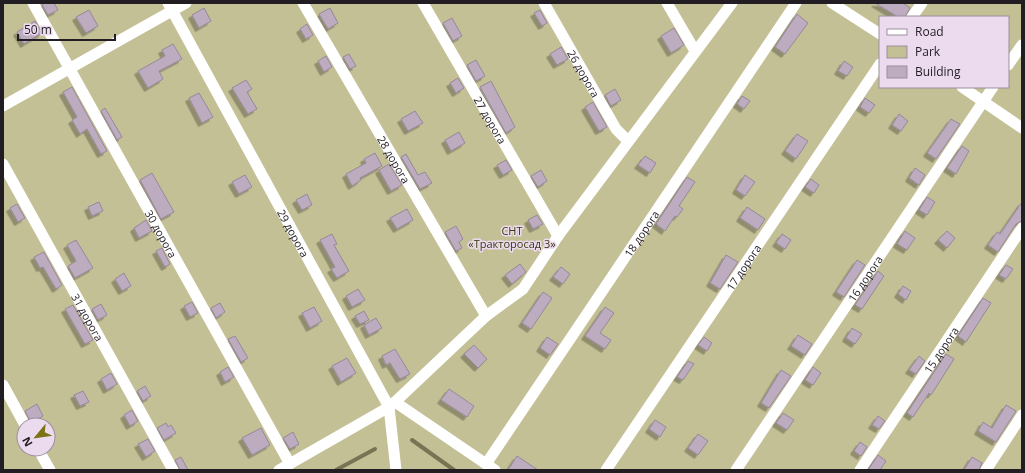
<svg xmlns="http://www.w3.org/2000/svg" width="1025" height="473" font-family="'Open Sans',sans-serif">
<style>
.green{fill:#c3c096;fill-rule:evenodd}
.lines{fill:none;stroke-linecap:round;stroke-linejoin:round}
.stream{stroke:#787453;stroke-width:4}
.building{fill:#bdacc0;stroke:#968799;filter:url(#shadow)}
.minor{stroke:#fff;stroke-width:11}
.labels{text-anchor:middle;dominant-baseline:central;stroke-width:3;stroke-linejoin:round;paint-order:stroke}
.street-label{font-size:11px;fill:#221c23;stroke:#ecdbef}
.park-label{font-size:11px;fill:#3b370e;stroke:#ecdbef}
</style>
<defs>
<filter id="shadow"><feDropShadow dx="-3.5" dy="3.5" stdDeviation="0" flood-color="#0004"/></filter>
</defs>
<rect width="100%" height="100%" fill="#ecdbef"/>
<path class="green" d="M3 3H1022V470H3ZM880 17H1008V87H880ZM24 425H48V449H24Z"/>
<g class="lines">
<path class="stream" d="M412 440 454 470
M336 470 375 449"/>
</g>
<path class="building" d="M45 3H54L58 10 48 15 42 5Z
M875 3H903L910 8 905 17H898Z
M204 8 211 21 199 28 192 15Z
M330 8 338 23 328 29 319 14Z
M89 10 98 26 86 33 76 17Z
M540 10 547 23 542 26 534 13Z
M797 14 808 23 785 54 775 47Z
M452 18 462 36 453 41 443 23Z
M35 21 42 33 24 44 17 32Z
M307 24 313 35 306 39 300 29Z
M674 28 684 45 671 53 661 36Z
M173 44 182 59 159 71 163 79 148 88 138 71 165 56 162 50Z
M561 47 568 59 557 65 550 54Z
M349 54 356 66 350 69 343 57Z
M326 56 332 67 324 72 318 61Z
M476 60 485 76 476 81 467 65Z
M844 61 853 67 847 76 838 71Z
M458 78 464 88 456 93 450 83Z
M246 80 252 89 247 92 257 109 248 114 232 88Z
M491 81 515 127 506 133 480 87Z
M72 87 107 151 101 154 87 129 80 134 72 120 77 117 63 92Z
M615 89 621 100 611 106 605 95Z
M199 93 213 117 202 123 189 98Z
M742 96 750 101 744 109 737 104Z
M865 98 875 105 869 113 860 107Z
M593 102 607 127 599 131 585 107Z
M105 108 122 137 117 140 101 111Z
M415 111 423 123 408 131 401 119Z
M899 114 908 121 901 131 892 125Z
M951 119 960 124 936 159 927 153Z
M459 132 465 143 451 151 445 140Z
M797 134 808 141 796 159 785 151Z
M962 146 969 151 956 174 947 168Z
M375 153 382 166 360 178 361 180 352 186 346 174 366 163 364 159Z
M406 154 418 175 425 172 432 183 420 189 401 157Z
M645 156 656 163 650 173 638 165Z
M506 160 512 170 503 175 497 165Z
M389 164 402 185 391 191 379 170Z
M915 168 925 175 919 185 909 178Z
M541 170 547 181 538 187 531 176Z
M152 173 174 212 161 219 140 180Z
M245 175 252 187 239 194 232 182Z
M745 175 755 182 745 196 736 190Z
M687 177 695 182 679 206 683 209 677 217 675 216 665 231 656 224Z
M811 179 819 185 814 193 805 187Z
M307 194 312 205 302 210 296 200Z
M927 197 935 202 927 215 919 210Z
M99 202 103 211 92 216 88 207Z
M1022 202V221L1016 224 998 252 988 245 997 232 1000 234Z
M17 204 25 218 18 222 10 208Z
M747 207 765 219 758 230 740 218Z
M407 209 413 220 397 229 390 218Z
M537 215 543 224 533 229 528 220Z
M146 220 152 231 139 238 134 228Z
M456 226 463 239 459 242 462 248 456 251 445 232Z
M905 231 915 238 907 250 897 244Z
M947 231 955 238 947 248 938 240Z
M332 234 337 244 334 245 349 271 337 278 331 269 335 267 320 240Z
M782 234 791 240 785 249 776 243Z
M76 240 93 268 75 278 68 266 76 261 67 245Z
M162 248 170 264 165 267 156 251Z
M44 252 62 285 56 289 43 267 40 268 34 257Z
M726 255 738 262 720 289 710 283Z
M857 260 865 265 844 297 836 292Z
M520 264 526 272 512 284 505 275Z
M1006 265 1013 269 1006 279 999 275Z
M561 267 570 274 563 284 553 277Z
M878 271 884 276 862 309 855 305Z
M124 273 131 286 122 291 115 279Z
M903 286 911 291 906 300 898 294Z
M358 289 365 300 352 307 346 296Z
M543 292 552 298 531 329 522 323Z
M983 298 991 303 966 342 958 336Z
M192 302 198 313 190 317 184 306Z
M220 303 225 312 216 318 211 308Z
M101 304 107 315 98 320 92 309Z
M73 305 93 340 85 344 65 309Z
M314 307 322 321 310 328 302 313Z
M605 307 614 313 600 333 611 340 605 349 585 336Z
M364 311 369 320 360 324 355 316Z
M376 318 382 328 369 335 364 325Z
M852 328 862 334 855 344 846 338Z
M798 335 812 344 805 355 791 346Z
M235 336 248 358 241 362 228 339Z
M547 337 558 344 550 355 540 348Z
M704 337 712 343 707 351 698 345Z
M474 345 487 359 478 368 464 354Z
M395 349 410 374 400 379 390 363 386 365 382 356Z
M946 354 954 359 931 395 929 393 913 417 907 413Z
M919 356 925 361 916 374 909 370Z
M347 358 356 373 341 382 332 366Z
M688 361 694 364 683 380 677 377Z
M228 367 234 377 225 382 220 372Z
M813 367 821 373 813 385 805 380Z
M781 370 791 376 769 408 761 403Z
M111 373 117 384 107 390 101 379Z
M145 386 151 396 143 401 137 391Z
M449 389 474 406 467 417 441 400Z
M83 391 89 402 80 406 74 395Z
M37 404 43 416 31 423 25 411Z
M1006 405 1016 411 996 442 978 431 983 422 992 428Z
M132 410 138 421 130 426 124 415Z
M783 413 794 420 787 430 776 423Z
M878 416 885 421 879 429 872 425Z
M655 420 666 427 660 437 649 429Z
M166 423 168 427 171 425 176 433 164 440 157 428Z
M261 428 270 445 252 455 242 438Z
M293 432 299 444 290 449 283 438Z
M698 434 708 441 698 455 688 448Z
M148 439 155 451 146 457 138 444Z
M860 442 867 447 861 456 854 451Z
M878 455 886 461 880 470H868Z
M517 456 538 470H508Z
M181 457 188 470H180L175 460Z
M972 457 982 463 979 470H964Z"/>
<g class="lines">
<g class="minor">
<path id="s1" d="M33 3 290 464"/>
<path id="s2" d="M168 3 389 407 396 470"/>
<path id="s3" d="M303 3 486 316"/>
<path id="s4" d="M423 3 558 236"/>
<path id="s5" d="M544 3 616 129 628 141"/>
<path d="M667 3 695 51"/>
<path d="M832 3 880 34"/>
<path d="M912 17 922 3"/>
<path d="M1008 65 1022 45"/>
<path d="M962 87 1022 128"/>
<path d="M3 106 186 3"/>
<path id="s6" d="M3 164 173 470"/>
<path d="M3 385 25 425"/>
<path d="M395 402 486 316 523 289 558 236 732 3"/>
<path d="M38 449 50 470"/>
<path id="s7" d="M486 464 796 3"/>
<path d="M279 470 389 407 395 402 495 470"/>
<path id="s8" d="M606 470 880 64"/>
<path id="s9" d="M736 470 993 87"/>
<path id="s10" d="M860 470 1022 228"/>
<path d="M986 470 1022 415"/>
</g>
</g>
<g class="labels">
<g class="street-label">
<text stroke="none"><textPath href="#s5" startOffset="81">26 дорога</textPath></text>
<text stroke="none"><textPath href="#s4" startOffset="135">27 дорога</textPath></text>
<text stroke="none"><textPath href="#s3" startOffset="181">28 дорога</textPath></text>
<text stroke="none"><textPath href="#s1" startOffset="264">30 дорога</textPath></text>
<text stroke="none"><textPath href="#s2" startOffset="262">29 дорога</textPath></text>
<text stroke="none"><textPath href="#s7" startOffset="278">18 дорога</textPath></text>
<text stroke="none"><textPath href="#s8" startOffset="245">17 дорога</textPath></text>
<text stroke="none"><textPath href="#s9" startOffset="231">16 дорога</textPath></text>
<text stroke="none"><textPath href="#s6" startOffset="175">31 дорога</textPath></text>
<text stroke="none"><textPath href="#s10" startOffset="145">15 дорога</textPath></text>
</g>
<g class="park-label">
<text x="512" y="230">СНТ<tspan x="512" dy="13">«Тракторосад 3»</tspan></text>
</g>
</g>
<rect width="1025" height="473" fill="none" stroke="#221c23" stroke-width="8"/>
<rect x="879" y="16" width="130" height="72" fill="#ecdbef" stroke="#9b8f9d"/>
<rect x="887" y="29" width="20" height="6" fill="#ffffff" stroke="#9b8f9d"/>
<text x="915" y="36" font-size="12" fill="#221c23">Road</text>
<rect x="887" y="46" width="20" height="12" fill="#c3c096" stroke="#9b8f9d"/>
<text x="915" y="56" font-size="12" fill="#221c23">Park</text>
<rect x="887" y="66" width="20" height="12" fill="#bdacc0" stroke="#9b8f9d"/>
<text x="915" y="76" font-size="12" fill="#221c23">Building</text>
<g transform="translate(36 437) rotate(241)"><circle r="19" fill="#ecdbef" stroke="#9b8f9d"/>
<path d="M0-3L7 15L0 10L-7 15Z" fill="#7a7213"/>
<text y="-6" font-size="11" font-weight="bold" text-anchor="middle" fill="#221c23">N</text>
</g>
<path d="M18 34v6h97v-6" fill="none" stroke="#221c23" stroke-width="2"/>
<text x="24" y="34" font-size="12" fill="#221c23" stroke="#ecdbef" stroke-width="3" paint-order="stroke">50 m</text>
</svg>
